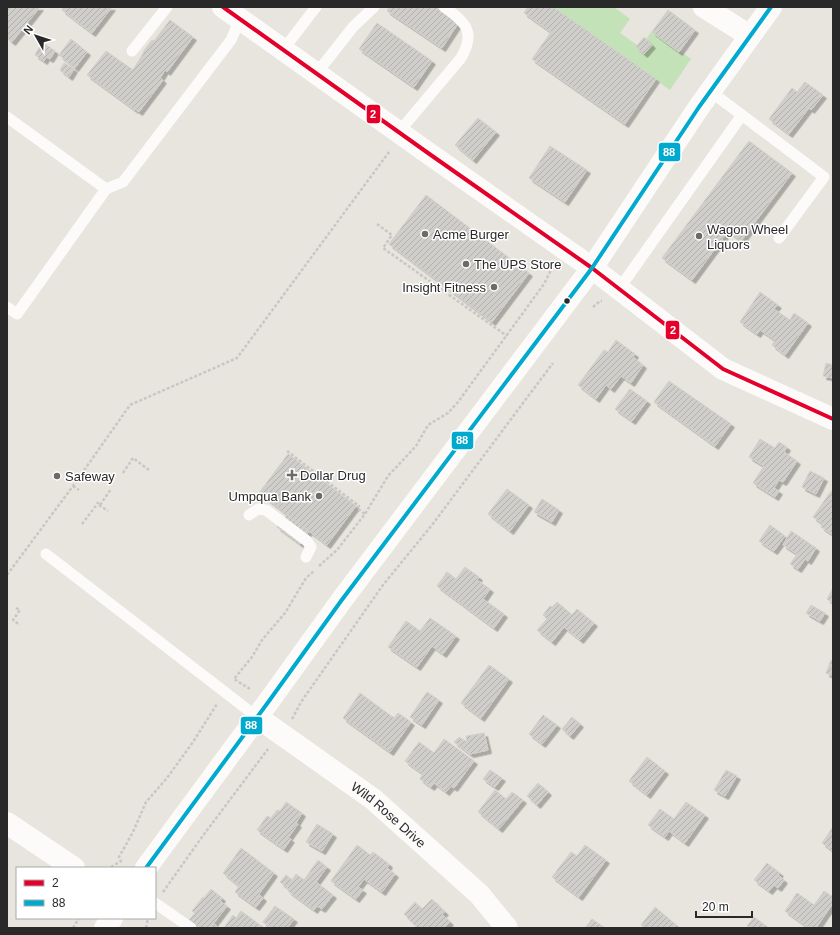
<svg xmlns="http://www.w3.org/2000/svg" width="840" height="935" font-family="Arial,sans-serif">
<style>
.green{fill:#c4e2b8}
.building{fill:url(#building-hatch);stroke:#d2d0cb;filter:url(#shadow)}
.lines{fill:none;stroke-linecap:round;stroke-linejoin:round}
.path{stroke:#c8c7c6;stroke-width:2.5;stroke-dasharray:3 2;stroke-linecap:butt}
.lane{stroke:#fcfbfa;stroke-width:11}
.street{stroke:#fcfbfa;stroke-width:22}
.secondary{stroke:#fcfbfa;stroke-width:22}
.bus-1-casing{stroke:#fff;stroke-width:7}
.bus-2-casing{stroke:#fff;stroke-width:7}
.bus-1{stroke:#e4002b;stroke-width:4}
.bus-2{stroke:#00a9ce;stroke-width:4}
.poi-dot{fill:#6c6b68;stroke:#fff;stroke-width:1.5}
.bus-dot{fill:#292929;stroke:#fff;stroke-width:1.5}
.labels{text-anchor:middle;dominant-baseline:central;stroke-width:3;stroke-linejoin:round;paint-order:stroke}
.poi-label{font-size:13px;fill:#292929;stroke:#fff;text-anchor:start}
.street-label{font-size:13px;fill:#292929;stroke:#fff}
.line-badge{stroke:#fff;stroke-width:1.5}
.badge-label{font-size:11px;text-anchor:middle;font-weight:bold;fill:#fff}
</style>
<defs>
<pattern id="building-hatch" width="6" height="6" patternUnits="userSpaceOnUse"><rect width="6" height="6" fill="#d0ceca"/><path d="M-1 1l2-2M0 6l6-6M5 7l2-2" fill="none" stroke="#b3b1ae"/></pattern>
<filter id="shadow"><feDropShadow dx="3.5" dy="3.5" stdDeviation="0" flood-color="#0004"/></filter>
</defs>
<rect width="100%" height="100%" fill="#e8e5de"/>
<path class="green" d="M552 7H614L630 19 620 33 640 47 652 31 691 59 670 90Z"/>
<path class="building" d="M7 7H40L12 42 7 38Z
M64 7H112L92 33 62 10Z
M389 7H437L459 22 442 48 387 11Z
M528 7H553L656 79 625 124 532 59 551 32 524 13Z
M668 10 695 30 679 52 652 32Z
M170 20 193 37 167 72 165 70 160 78 163 80 139 112 135 109V110L87 75 106 51 133 70 144 52H143L152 40 154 41Z
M377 23 432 61 414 87 359 49Z
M644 37 652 45 644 54 636 47Z
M71 39 87 52 75 68 59 55Z
M42 42 55 51 50 59 46 57 44 61 35 55Z
M64 63 74 69 69 77 60 70Z
M805 82 823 95 811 110 809 108 789 134 769 119 792 88 797 92Z
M478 118 496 132 473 160 455 145Z
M749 141 792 173 741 241 728 231 692 280 662 258Z
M550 146 587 170 565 202 529 178Z
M426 195 529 273 492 322 389 244Z
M760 292 778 305 774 309 790 320 794 313 808 323 785 355 772 345 775 340 760 330 757 334 740 322Z
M616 340 635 354 633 357 643 365 631 383 621 376 611 389 606 385 596 399 578 385 604 350 608 352Z
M826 363 833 365V378L823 376Z
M669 381 731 424 715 446 654 402Z
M630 389 647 401 632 421 615 409Z
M760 439 775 448 779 442 787 447 784 452 797 461 783 482 779 480 774 488 779 491 775 497 753 483 764 466 749 457Z
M288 454 356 506 327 545 259 493Z
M810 471 824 478 816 494 802 487Z
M507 489 529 505 510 531 488 514Z
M831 491 833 492V535L821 527 823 524 813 517Z
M542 499 559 510 552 522 534 512Z
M287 515 309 531 300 544 277 527Z
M770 525 785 536 774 551 759 541Z
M791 531 816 548 808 561 805 559 798 569 790 564 797 554 783 545Z
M465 567 479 577 477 580 490 589 483 599 504 614 494 628 437 586 447 572 456 579Z
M833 588V603L827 599Z
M557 602 572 615 577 609 594 623 580 640 564 627 552 642 537 630 547 619 543 615 550 606 552 607Z
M811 605 825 613 820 621 806 613Z
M430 618 456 636 443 654 432 646 417 667 388 647 406 621 420 631Z
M831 660 833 661V676L826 673Z
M489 665 509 679 481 718 461 703Z
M427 692 439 700 422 725 410 717Z
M360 693 394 718 398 713 411 722 390 752 343 718Z
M543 715 557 725 542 744 529 734Z
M572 717 580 724 570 736 562 729Z
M484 733 488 750 470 754 454 742 459 737 467 742 466 736Z
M444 739 474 761 454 788 451 786 446 792 434 783 431 787 420 779 423 774 405 761 419 742 434 753Z
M647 757 665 771 647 795 629 781Z
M490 770 502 778 495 787 483 779Z
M726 770 737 776 725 796 714 790Z
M538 783 548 792 537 805 527 796Z
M495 790 506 799 512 792 523 800 499 829 478 812Z
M286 802 302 813 296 823 298 824 288 838 291 839 284 849 257 830 267 816 271 818 277 810 280 811Z
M686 802 705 815 685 843 669 831 665 837 648 825 660 809 674 819Z
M317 824 333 834 322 851 306 842Z
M833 827V851L822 843Z
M357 845 370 855 373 852 389 864 387 868 395 874 382 892 364 879 358 887 363 890 356 899 331 881Z
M585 845 606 860 579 897 552 877 571 852 577 856Z
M241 848 274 873 259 894 263 898 256 907 235 892 239 886 223 873Z
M318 860 327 867 316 882 333 895 322 909 317 906 314 910 288 891 289 889 280 882 286 875 292 880 296 874 304 880Z
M767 863 780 873 778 875 784 880 778 888 774 885 769 891 754 880Z
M211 889 222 898 220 901 227 906 214 923 218 928H200L189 920 195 913 192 911 203 897 204 898Z
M824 891 833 897V903L816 928H809L785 911 797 893 814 905Z
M432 899 445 912 442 914 450 922 444 928H418L404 914 415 902 422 909Z
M275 906 294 919 287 928H272L263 922Z
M655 907 676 925 674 928H645L641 925Z
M241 911 264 928H224L233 915 236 918Z
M754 917 769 928H750L747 926Z
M592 919 605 928H585Z"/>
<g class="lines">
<path class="path" d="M377 224 392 235 383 248 507 336
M593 307 600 301H602
M287 451 359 506 357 508 365 514
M123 473 133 458 149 470
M73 486 79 490
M99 505 108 511
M100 505 111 489
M82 524 98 503 96 502
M319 566 337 550 365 514 388 476 416 446 428 425 448 413 458 402 544 284 552 268
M7 575 73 486 130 405 237 358 389 152
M16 608 20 610 13 620 20 625
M250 689 234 679 252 657 262 640 285 613 306 578 314 571
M292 719 301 702 383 585 432 525 553 363
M111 867 121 861 119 857 133 832 146 802 167 778 193 742 217 704
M163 892 202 837 268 749
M73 928 79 918
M146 928 148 918"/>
<path class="lane" d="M283 50 316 7
M132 51 167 7
M316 74 353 27 374 7
M710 91 824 177 779 238
M7 117 106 189
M398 133 461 58C476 32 466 22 444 7
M619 289 742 115
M7 307 17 314 106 189 123 182 231 40 240 19
M249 515 258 509 266 510 307 541 311 547 306 557
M46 554 257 717
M155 903 191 928"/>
<g class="street">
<path d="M223 7 428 153 592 268 723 369 833 419"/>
<path d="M704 7 750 36"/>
<path id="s1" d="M257 717 373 799 479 894 507 928"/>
<path d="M7 823 74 868"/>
</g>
<path class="secondary" d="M146 868 269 701 341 601 592 268 699 107 771 7
M105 928 112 918"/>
<defs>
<path id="bus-1" d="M223 7 428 153 592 268 723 369 833 419"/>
<path id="bus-2" d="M146 868 269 701 341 601 592 268 699 107 771 7"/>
</defs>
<use href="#bus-1" class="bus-1-casing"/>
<use href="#bus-2" class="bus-2-casing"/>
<use href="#bus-1" class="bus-1"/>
<use href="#bus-2" class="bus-2"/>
</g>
<g class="poi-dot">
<circle cx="425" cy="234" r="4"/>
<circle cx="699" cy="236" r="4"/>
<circle cx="466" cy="264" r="4"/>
<circle cx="494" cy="287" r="4"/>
<path d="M290 469h4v4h4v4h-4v4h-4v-4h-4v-4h4z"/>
<circle cx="57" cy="476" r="4"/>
<circle cx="319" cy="496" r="4"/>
</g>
<circle class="bus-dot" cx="567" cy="301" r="3.5"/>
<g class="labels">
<g class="poi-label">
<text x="707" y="229">Wagon Wheel<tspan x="707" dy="15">Liquors</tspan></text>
<text x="433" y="234">Acme Burger</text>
<text x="474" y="264">The UPS Store</text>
<text x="486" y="287" text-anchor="end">Insight Fitness</text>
<text x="300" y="475">Dollar Drug</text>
<text x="65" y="476">Safeway</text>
<text x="311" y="496" text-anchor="end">Umpqua Bank</text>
</g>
<g class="street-label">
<text stroke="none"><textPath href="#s1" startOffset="164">Wild Rose Drive</textPath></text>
</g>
</g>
<g class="line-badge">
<rect x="366" y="104" width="15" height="20" rx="4" fill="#e4002b"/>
<rect x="658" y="142" width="23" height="20" rx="4" fill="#00a9ce"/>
<rect x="665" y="320" width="15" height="20" rx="4" fill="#e4002b"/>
<rect x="451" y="431" width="23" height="19" rx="4" fill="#00a9ce"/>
<rect x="240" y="716" width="23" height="19" rx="4" fill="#00a9ce"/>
</g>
<g class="badge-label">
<text x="373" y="118">2</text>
<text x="669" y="156">88</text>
<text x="673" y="334">2</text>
<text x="462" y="444">88</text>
<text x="251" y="729">88</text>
</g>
<rect width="840" height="935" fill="none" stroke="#292929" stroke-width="16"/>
<rect x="16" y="867" width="140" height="52" fill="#ffffff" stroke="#a9a9a9"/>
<rect x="24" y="880" width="20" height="6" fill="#e4002b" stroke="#a9a9a9"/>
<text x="52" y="887" font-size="12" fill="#292929">2</text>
<rect x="24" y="900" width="20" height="6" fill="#00a9ce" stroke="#a9a9a9"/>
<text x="52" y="907" font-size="12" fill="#292929">88</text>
<g transform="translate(36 36) rotate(309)" stroke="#ffffff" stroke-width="3" paint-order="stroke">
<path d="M0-3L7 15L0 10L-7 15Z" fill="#292929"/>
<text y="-6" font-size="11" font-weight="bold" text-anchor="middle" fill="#292929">N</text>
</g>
<path d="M696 911v6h56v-6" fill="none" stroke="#292929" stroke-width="2"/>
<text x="702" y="911" font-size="12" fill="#292929" stroke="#ffffff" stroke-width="3" paint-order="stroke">20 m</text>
</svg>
